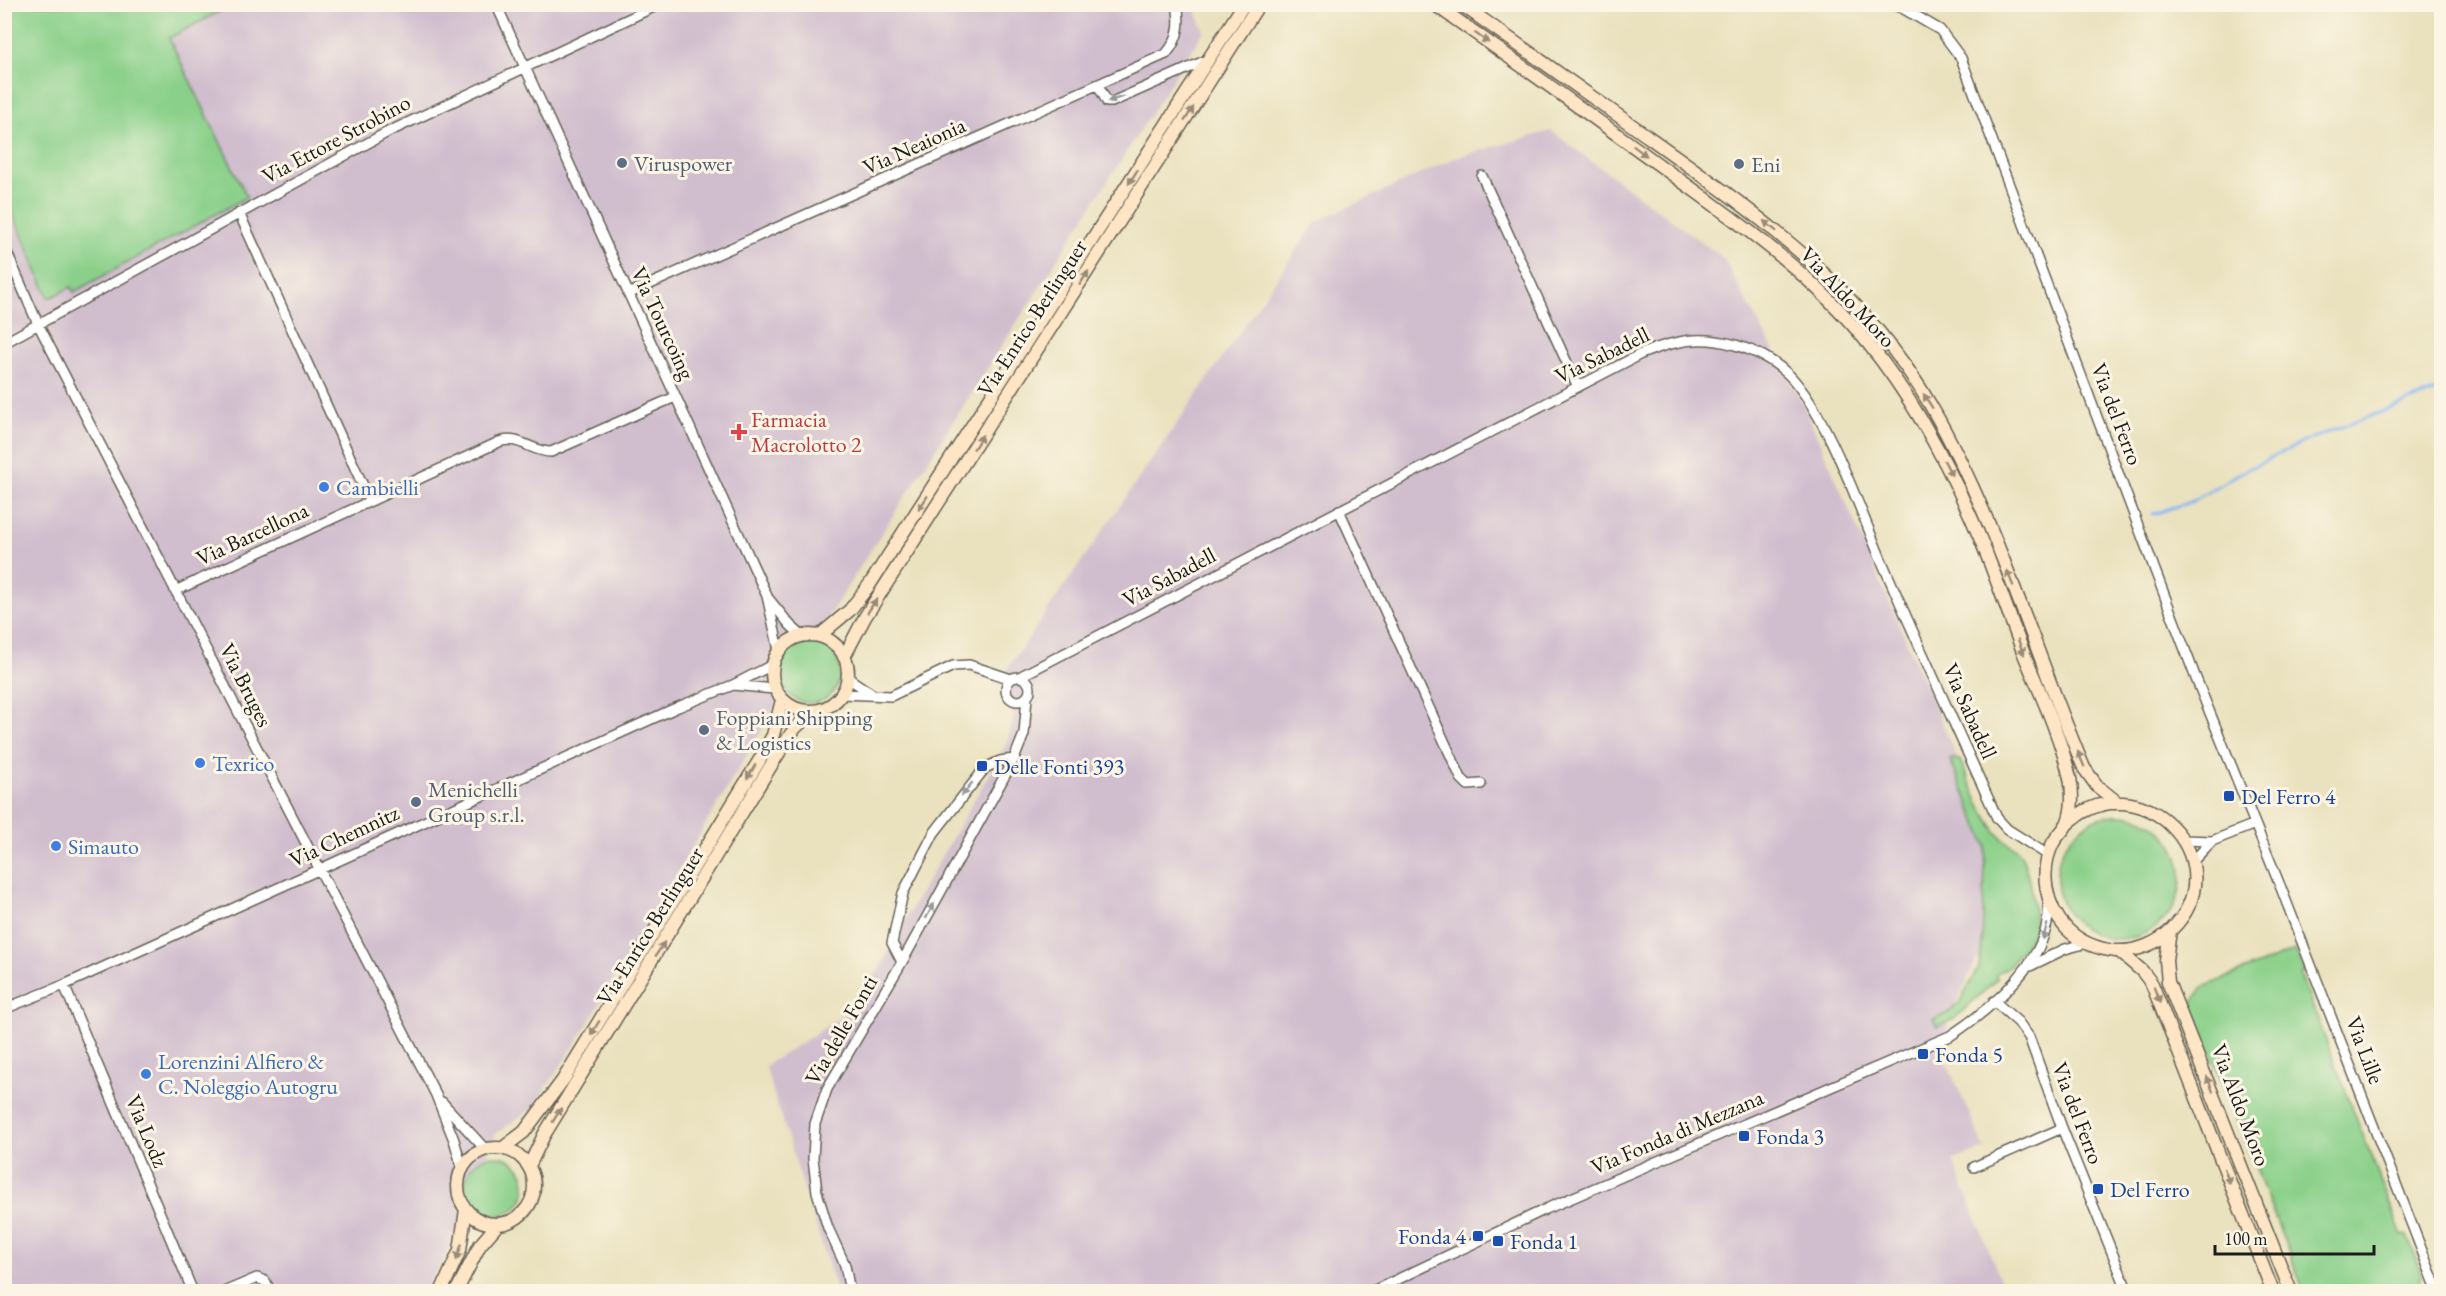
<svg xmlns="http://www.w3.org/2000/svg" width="2446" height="1296" font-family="'EB Garamond',serif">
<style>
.industrial{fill:#d0bdce}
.green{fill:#8ad08a;stroke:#537653;stroke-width:1.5}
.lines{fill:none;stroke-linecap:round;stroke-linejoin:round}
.stream{stroke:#84b8f2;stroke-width:3}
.minor-casing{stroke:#646155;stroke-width:12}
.secondary-casing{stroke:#646155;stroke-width:15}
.minor{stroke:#fff;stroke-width:9}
.secondary{stroke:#fde5c5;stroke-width:12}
.oneway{fill:#988b79}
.oneway2{fill:#999}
.service-dot{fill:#5c6f8a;stroke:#fcf5e5;stroke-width:2}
.health-dot{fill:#e0444e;stroke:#fcf5e5;stroke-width:2}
.shop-dot{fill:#3f7fe0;stroke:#fcf5e5;stroke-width:2}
.transit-dot{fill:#1a4fb4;stroke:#fcf5e5;stroke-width:2}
.labels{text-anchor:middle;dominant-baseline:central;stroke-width:6;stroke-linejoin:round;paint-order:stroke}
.street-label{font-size:22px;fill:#1c1c1c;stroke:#fcf5e5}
.service-label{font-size:22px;fill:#4e5e75;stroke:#fcf5e5;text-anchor:start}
.health-label{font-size:22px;fill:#be3a42;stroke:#fcf5e5;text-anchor:start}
.shop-label{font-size:22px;fill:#366cbe;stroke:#fcf5e5;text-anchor:start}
.transit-label{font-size:22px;fill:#164399;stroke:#fcf5e5;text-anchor:start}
</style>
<rect width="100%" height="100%" fill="#fcf5e5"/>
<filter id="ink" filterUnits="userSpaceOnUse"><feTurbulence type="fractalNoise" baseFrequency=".0167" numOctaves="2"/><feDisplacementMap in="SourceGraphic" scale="12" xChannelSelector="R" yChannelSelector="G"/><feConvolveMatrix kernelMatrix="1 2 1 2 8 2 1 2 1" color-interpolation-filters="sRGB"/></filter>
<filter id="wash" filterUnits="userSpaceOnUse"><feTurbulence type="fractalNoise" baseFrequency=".008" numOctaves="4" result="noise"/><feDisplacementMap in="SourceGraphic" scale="24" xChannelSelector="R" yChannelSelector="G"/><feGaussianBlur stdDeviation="1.35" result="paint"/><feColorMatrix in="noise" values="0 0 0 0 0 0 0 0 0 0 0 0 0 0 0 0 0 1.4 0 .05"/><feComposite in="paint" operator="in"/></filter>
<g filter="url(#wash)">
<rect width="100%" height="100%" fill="#eae1be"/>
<path class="industrial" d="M5 5H1194L1204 31 835 606 578 1040 531 1110 496 1133 454 1239 427 1291 5 1292Z
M1551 131 1723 258 1804 406 1991 836 1981 950 1951 1015 1941 1050 1985 1149 1953 1160 2005 1291H837L765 1066 859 1006 917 899 1006 745 1014 717 1003 675 1316 222 1457 157Z"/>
<path class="green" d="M4 5H232L169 38 247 197 74 292 71 287 52 297H48L5 194Z
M780 673a30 30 0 1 1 60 0a30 30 0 1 1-60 0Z
M1950 759 1960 760C1968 778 1975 797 1985 814 1990 822 1994 831 2001 837 2006 842 2014 846 2019 852 2028 863 2037 918 2034 932L2011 964 1996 975 1997 979 1954 1019 1937 1027 1933 1019 1948 1013 1959 1003 1979 967 1982 942 1986 845Z
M2057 877a62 62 0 1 1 124 0a62 62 0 1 1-124 0Z
M2295 950 2304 972 2300 974 2402 1235 2406 1234C2413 1251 2429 1276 2415 1291H2304L2191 1004 2203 987Z
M465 1186a30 30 0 1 1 60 0a30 30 0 1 1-60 0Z"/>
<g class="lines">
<path class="stream" d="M2153 514 2193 501 2238 474 2310 439 2442 389"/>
</g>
</g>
<g filter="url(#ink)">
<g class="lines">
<defs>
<path id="minor" d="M496 4 767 596 779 650
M1891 4 1904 9 1940 30 1961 58 2195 676 2281 888 2438 1292
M1098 85 1107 102H1112L1209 59
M1482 176 1578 387
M239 213 370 501
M4 246 38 324 436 1095 454 1140 462 1167
M628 294 1166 54C1179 39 1181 24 1177 4
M4 343 386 133 660 4
M1339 510 1461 778 1468 785 1481 784
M175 591 499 442C519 435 532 452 551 452L675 397
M768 598 790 625 802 636
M1006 689a12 12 0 1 1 24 0a12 12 0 1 1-24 0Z
M1019 677 1641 354C1652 350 1663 345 1675 343 1713 333 1761 348 1789 375 1827 414 1858 505 1880 557 1918 645 1958 731 1997 818L2007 829 2048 855
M848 678 872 694
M733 685 774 689
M842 694 891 696 953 666 969 665 1011 679
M2184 840 2212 841
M2192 862 2212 841 2255 824
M902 962 892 943 903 893 934 833 985 768 1000 761 1014 759
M2028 967 2065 949 2087 943
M64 985 193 1292
M1994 1001 2018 1022 2029 1037 2062 1128 2128 1292
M4 1009 64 985 678 707 733 685 772 665
M442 1102 485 1149
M1974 1167 2062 1128
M224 1292 257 1278 265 1281 271 1292
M850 1292 845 1265 828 1228 817 1192 813 1158 815 1124 827 1089 902 962 1014 759 1024 734 1027 697
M1371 1292 1546 1209 1950 1036C1992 1008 2053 958 2048 903"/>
<path id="secondary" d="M1434 4C1510 57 1586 112 1662 167 1735 220 1810 271 1868 343 1915 401 1951 469 1980 538 1996 576 2009 616 2024 654 2041 695 2060 735 2070 778 2073 792 2073 811 2067 824 2063 831 2057 836 2053 843 2039 871 2045 906 2067 929 2080 942 2097 949 2116 951 2136 952 2157 944 2172 929 2240 861 2138 757 2066 825
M1461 4C1521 47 1581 89 1640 131 1750 209 1863 287 1931 406 1997 520 2033 648 2084 768L2097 786 2118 803
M772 673a38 38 0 1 1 76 0a38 38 0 1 1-76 0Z
M819 636 850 610 870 584 1244 4
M844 657 865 617 1259 4
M2170 931 2166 960 2168 982 2291 1292
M2119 951 2142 971 2152 984 2273 1292
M458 1186a38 38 0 1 1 76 0a38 38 0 1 1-76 0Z
M503 1148 524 1132 563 1080 759 761 773 735 782 700
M529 1166 544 1135 783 746 795 728 813 712
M441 1292 460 1250 466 1209
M456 1292 480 1245 498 1224"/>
</defs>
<use href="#minor" class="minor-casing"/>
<use href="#secondary" class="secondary-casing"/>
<use href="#minor" class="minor"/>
<use href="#secondary" class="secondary"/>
</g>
<defs><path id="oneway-solid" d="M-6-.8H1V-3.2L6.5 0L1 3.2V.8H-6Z" transform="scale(1.5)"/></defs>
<g class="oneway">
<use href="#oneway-solid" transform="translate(1482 38) rotate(35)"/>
<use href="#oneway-solid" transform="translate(1189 114) rotate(-57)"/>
<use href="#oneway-solid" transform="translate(1640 151) rotate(37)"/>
<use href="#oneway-solid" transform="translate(1133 177) rotate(123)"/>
<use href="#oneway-solid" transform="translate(1770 226) rotate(-141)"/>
<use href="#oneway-solid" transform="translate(1084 278) rotate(-57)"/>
<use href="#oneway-solid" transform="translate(1928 401) rotate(-122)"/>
<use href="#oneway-solid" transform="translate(978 442) rotate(-57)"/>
<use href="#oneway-solid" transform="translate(1948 468) rotate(63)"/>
<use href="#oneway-solid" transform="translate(923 503) rotate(123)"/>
<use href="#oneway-solid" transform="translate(2010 578) rotate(-112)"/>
<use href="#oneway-solid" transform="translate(872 606) rotate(-57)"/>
<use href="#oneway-solid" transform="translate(2021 647) rotate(68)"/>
<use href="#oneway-solid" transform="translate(2081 759) rotate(-113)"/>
<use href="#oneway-solid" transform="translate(751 772) rotate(121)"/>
<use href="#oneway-solid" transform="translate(660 949) rotate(-58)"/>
<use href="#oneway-solid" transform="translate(2157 995) rotate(68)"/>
<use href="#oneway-solid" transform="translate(595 1028) rotate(121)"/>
<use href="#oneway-solid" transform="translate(2210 1084) rotate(-111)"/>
<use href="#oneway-solid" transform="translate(557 1115) rotate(-58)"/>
<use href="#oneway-solid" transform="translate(2227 1176) rotate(69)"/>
<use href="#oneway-solid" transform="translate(459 1252) rotate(109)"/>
</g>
<g class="oneway2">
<use href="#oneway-solid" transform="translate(1116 99) rotate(163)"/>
<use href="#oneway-solid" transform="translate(967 789) rotate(128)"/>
<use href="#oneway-solid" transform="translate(930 911) rotate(-61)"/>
<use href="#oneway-solid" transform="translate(2045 932) rotate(106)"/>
</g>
</g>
<g class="service-dot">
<circle cx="622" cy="163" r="6"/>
<circle cx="1739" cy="164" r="6"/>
<circle cx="704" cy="730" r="6"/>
<circle cx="416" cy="802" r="6"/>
</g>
<path class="health-dot" d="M736 423h6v6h6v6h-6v6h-6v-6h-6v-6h6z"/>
<g class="shop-dot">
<circle cx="324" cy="487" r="6"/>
<circle cx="200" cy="763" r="6"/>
<circle cx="56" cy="846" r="6"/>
<circle cx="146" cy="1074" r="6"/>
</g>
<g class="transit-dot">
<rect x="976" y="760" width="12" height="12" rx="3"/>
<rect x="2223" y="790" width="12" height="12" rx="3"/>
<rect x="1917" y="1048" width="12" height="12" rx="3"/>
<rect x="1738" y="1130" width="12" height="12" rx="3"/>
<rect x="2092" y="1183" width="12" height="12" rx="3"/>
<rect x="1472" y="1230" width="12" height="12" rx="3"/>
<rect x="1492" y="1235" width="12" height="12" rx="3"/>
</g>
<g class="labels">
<g class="street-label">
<text transform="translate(336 139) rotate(-28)">Via Ettore Strobino</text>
<text transform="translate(914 146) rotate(-24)">Via Neaionia</text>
<text transform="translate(1848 297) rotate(47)">Via Aldo Moro</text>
<text transform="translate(1032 318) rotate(-57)">Via Enrico Berlinguer</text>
<text transform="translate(663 323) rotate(65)">Via Tourcoing</text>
<text transform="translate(1602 355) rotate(-26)">Via Sabadell</text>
<text transform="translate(2117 414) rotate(69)">Via del Ferro</text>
<text transform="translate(252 534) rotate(-25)">Via Barcellona</text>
<text transform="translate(1169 577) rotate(-28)">Via Sabadell</text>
<text transform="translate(246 685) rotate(63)">Via Bruges</text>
<text transform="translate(1970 711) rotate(66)">Via Sabadell</text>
<text transform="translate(344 836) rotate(-25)">Via Chemnitz</text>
<text transform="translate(650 926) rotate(-58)">Via Enrico Berlinguer</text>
<text transform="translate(841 1030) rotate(-60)">Via delle Fonti</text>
<text transform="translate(2365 1050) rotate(69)">Via Lille</text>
<text transform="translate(2241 1105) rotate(69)">Via Aldo Moro</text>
<text transform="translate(2078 1113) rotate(69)">Via del Ferro</text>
<text transform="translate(147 1131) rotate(67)">Via Lodz</text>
<text transform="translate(1677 1132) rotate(-23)">Via Fonda di Mezzana</text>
</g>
<g class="service-label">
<text x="634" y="163">Viruspower</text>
<text x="1751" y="164">Eni</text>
<text x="716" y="717">Foppiani Shipping<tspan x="716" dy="25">&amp; Logistics</tspan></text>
<text x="428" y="789">Menichelli<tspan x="428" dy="25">Group s.r.l.</tspan></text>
</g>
<g class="health-label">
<text x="751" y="419">Farmacia<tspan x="751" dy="25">Macrolotto 2</tspan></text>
</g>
<g class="shop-label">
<text x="336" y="487">Cambielli</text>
<text x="212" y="763">Texrico</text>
<text x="68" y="846">Simauto</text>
<text x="158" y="1061">Lorenzini Alfiero &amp;<tspan x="158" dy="25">C. Noleggio Autogru</tspan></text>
</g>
<g class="transit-label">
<text x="994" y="766">Delle Fonti 393</text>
<text x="2241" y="796">Del Ferro 4</text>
<text x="1935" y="1054">Fonda 5</text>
<text x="1756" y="1136">Fonda 3</text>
<text x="2110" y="1189">Del Ferro</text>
<text x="1466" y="1236" text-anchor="end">Fonda 4</text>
<text x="1510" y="1241">Fonda 1</text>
</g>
</g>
<rect width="2446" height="1296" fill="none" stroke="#fcf5e5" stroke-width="24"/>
<path d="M2215 1245v9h159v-9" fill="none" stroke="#1c1c1c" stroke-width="3"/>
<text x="2224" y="1245" font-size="18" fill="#1c1c1c" stroke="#fcf5e5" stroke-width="4.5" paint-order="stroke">100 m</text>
</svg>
